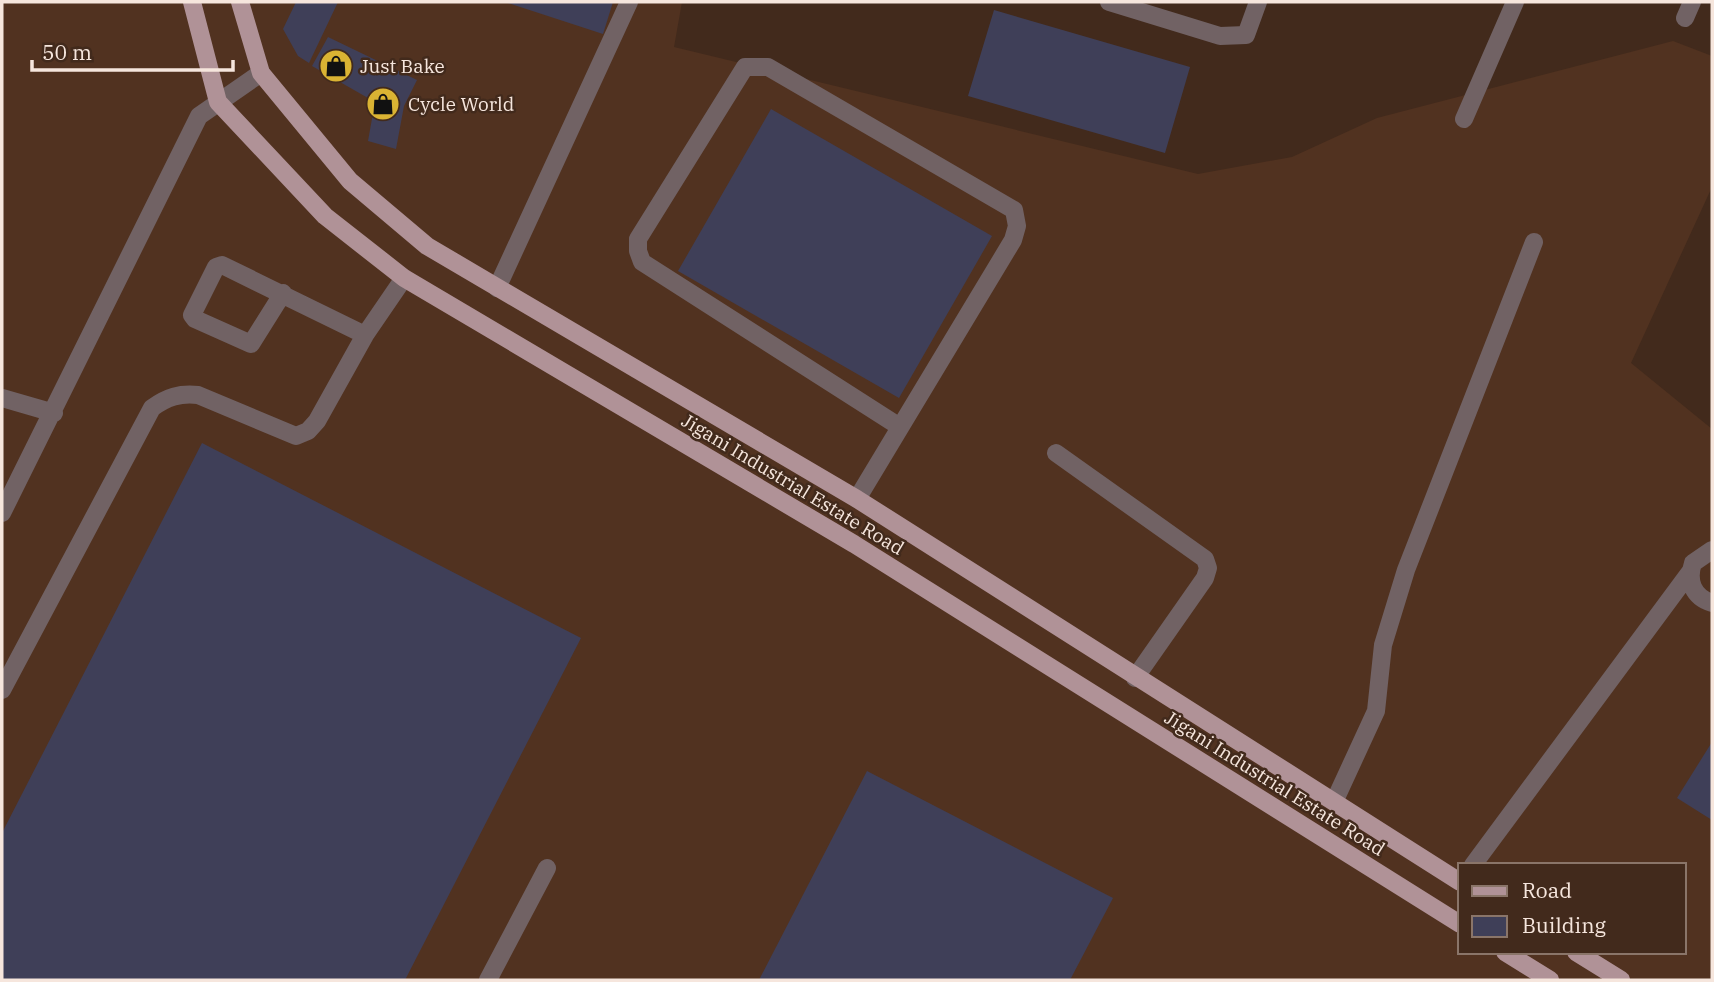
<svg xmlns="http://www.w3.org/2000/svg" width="1714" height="982" font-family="'IBM Plex Serif',serif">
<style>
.built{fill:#513220;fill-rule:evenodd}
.building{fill:#3f3f58}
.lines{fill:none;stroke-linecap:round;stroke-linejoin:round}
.minor{stroke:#716264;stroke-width:18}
.major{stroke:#b09297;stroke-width:18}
.labels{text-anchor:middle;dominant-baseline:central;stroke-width:5;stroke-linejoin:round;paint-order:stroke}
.poi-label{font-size:19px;fill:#f6e6dd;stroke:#422a1c;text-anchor:start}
.street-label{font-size:19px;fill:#f6e6dd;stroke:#422a1c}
</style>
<rect width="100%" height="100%" fill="#422a1c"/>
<path class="built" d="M2 2H682L674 47 1198 174 1292 157 1377 118 1673 41 1712 56V187L1631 363 1712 429V980H2ZM1460 865H1684V952H1460Z"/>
<path class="building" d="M296 2H338L309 63 298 56 283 29Z
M505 2H613L603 34Z
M994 10 1190 67 1165 153 968 96Z
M328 37 417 80 404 106 396 149 368 141 375 102 312 66Z
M771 109 992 236 899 398 678 271Z
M202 443 581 638 405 980H2V833Z
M1712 742V820L1677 798Z
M867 771 1113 898 1070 980H759Z"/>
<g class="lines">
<path class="minor" d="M1109 2 1220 36 1246 35 1258 2
M1685 18 1692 2
M1464 119 1515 2
M497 288 629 2
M283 293 251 344 195 319 192 315 216 267 222 265 365 335
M2 398 54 413
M1056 453 1205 559 1208 568 1205 578 1135 678
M857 499 1013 240 1017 226 1014 210 768 67H745L638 239V251L642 262 900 427
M2 513 199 116 261 73
M1712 550 1693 563C1687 581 1693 597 1712 603
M2 690 152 408C167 397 180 393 198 395L296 436 308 431 317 421 365 335 404 278
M1335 800 1376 711 1383 645 1406 570 1534 242
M1473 865 1690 572
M488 980 547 868"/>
<path class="major" d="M192 2 218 102 325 216 404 278 854 544 1460 924
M240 2 261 73 350 181 427 246 857 499 1460 882
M1505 952 1550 980
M1576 952 1621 980"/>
</g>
<defs>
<symbol id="shop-disc" viewBox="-11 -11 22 22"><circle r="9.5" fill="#dab333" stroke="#422a1c"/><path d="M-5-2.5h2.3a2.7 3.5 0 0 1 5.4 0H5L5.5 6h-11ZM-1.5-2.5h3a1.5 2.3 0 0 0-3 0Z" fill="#111"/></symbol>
</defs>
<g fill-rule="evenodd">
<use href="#shop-disc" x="317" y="47" width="38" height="38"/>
<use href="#shop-disc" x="364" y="85" width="38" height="38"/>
</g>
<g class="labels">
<g class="poi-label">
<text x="360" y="66">Just Bake</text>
<text x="408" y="104">Cycle World</text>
</g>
<g class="street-label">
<text transform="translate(793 484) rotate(31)">Jigani Industrial Estate Road</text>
<text transform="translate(1275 783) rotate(32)">Jigani Industrial Estate Road</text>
</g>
</g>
<rect width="1714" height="982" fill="none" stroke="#f6e6dd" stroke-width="7"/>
<rect x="1458" y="863" width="228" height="91" fill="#422a1c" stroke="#8a7569" stroke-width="2"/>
<rect x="1472" y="886" width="35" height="10" fill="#b09297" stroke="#8a7569" stroke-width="2"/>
<text x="1522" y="898" font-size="21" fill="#f6e6dd">Road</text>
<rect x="1472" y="916" width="35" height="21" fill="#3f3f58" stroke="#8a7569" stroke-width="2"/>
<text x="1522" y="933" font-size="21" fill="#f6e6dd">Building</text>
<path d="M32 60v10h201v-10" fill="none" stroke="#f6e6dd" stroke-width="3.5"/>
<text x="42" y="60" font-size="21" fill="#f6e6dd" stroke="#422a1c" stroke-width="5" paint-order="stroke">50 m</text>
</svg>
